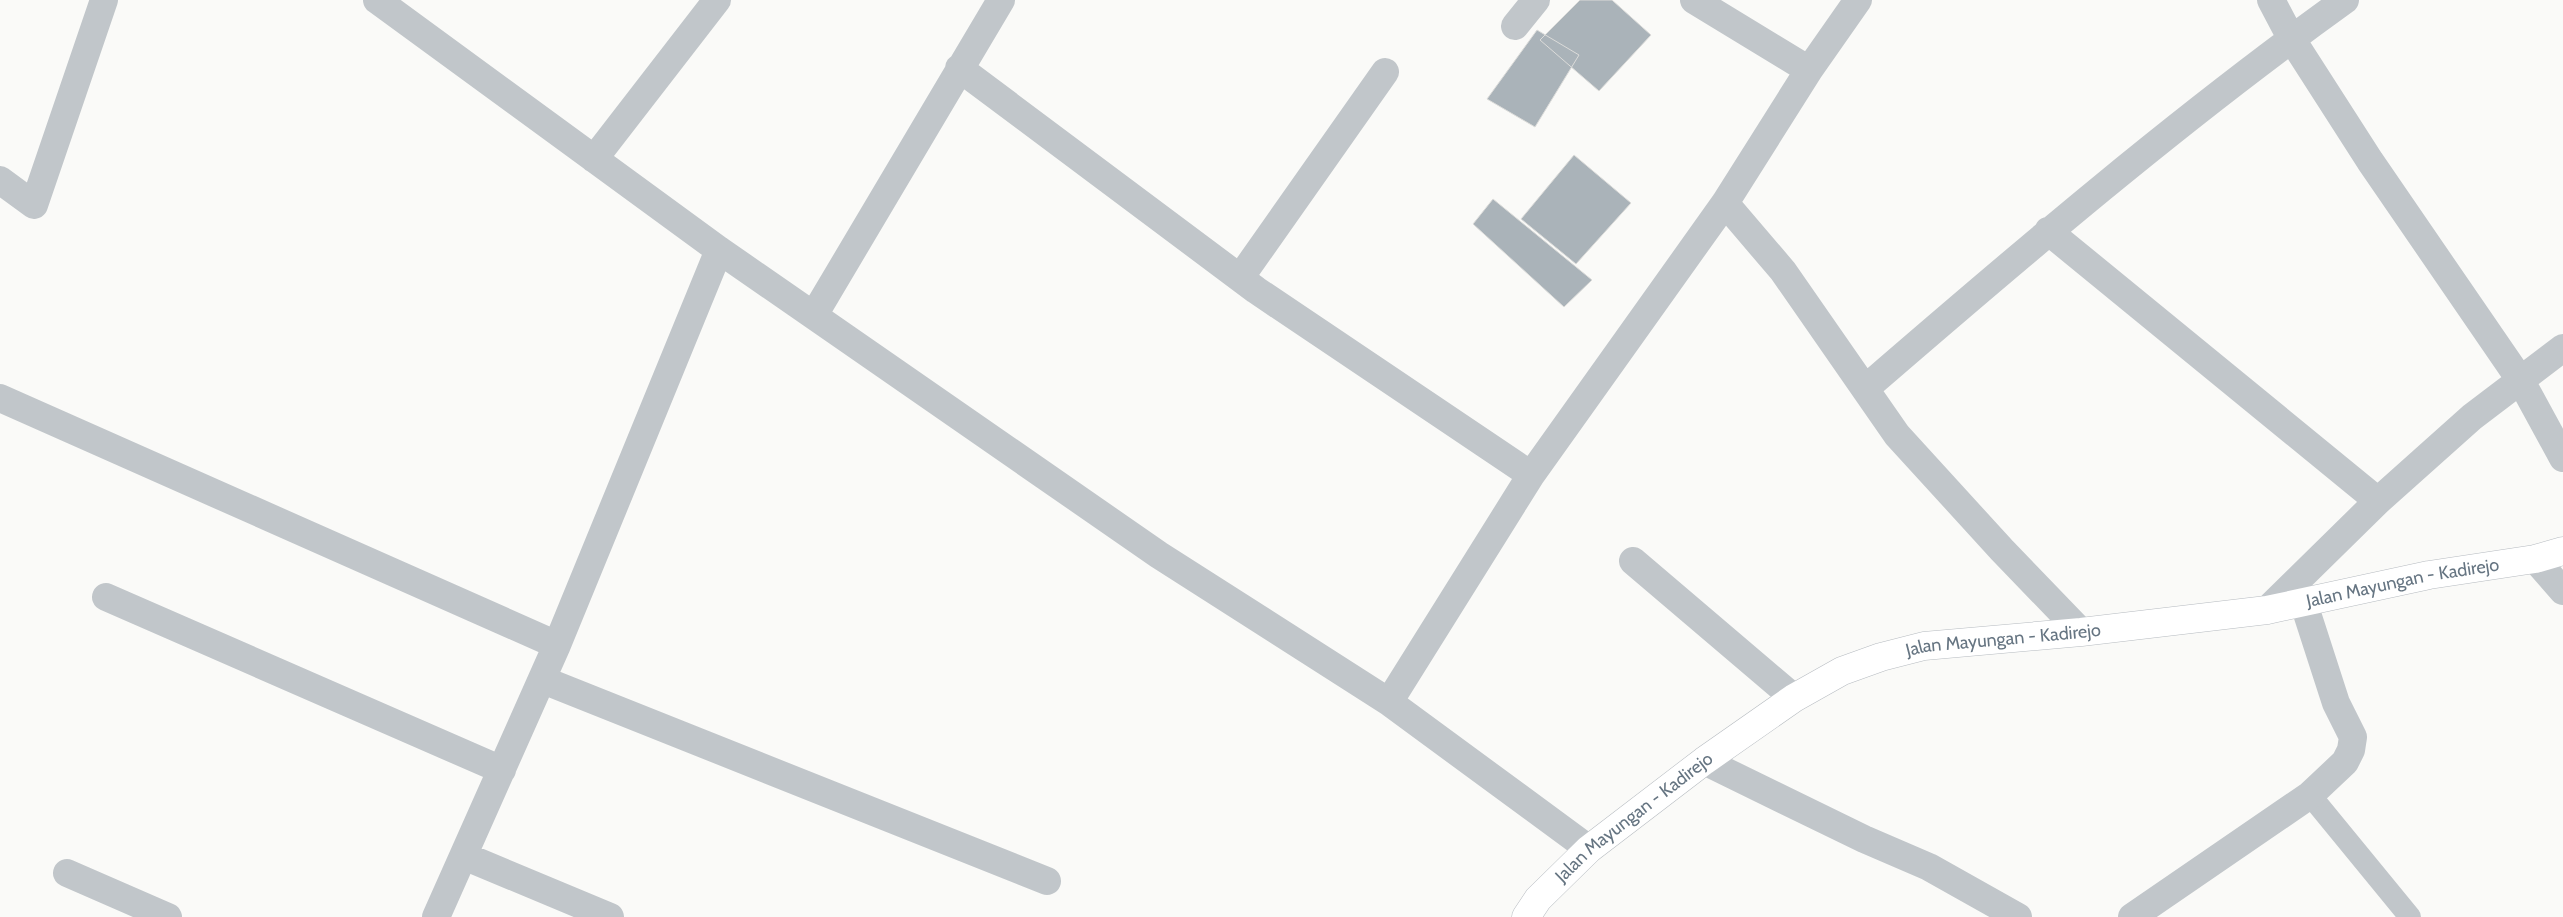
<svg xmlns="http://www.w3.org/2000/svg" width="2563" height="917" font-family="Cabin,sans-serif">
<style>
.building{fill:#aab3b9;stroke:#dcdcda}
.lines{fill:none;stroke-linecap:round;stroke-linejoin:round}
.secondary-casing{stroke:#b6bbc0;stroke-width:29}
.lane{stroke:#c1c6ca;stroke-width:22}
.street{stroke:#c1c6ca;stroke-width:28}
.secondary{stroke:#fff;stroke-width:28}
.labels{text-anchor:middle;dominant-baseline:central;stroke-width:5;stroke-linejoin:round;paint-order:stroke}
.street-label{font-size:18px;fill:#667582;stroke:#fff}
</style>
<rect width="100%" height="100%" fill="#fafaf8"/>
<path class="building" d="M1580 0H1612L1651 35 1599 91 1540 40Z
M1537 30 1579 55 1535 127 1487 99Z
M1574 155 1631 203 1576 264 1521 219Z
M1493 199 1592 280 1564 307 1473 224Z"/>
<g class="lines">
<defs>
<g id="secondary">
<path id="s1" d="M1526 917 1538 899 1589 849 1704 761 1794 698 1842 671 1881 657 1924 646 2081 632 2267 610 2429 575 2535 559 2563 551"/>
</g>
</defs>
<use href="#secondary" class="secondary-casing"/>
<path class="lane" d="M2310 795 2410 917"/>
<path class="street" d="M377 0 719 250 1159 555 1389 702 1589 849
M1694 0 1809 70
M2271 0 2291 38 2370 161 2521 381 2563 458
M1515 26 1536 0
M959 68 1256 290 1531 475
M594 159 717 0
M0 180 34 205 104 0
M1725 203 1783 271 1897 435 2002 550 2081 632
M2048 231 2378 501
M1240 278 1385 72
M814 315 1001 0
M1866 388C2021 254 2178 120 2345 0
M0 398 557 645
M2535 559 2563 591
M1633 561 1794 698
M106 597 502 770
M2267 610 2378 501 2472 417 2563 348
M543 680 1047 881
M1389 702 1531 475 1725 203 1809 70 1858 0
M1704 761 1864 839 1929 867 2018 917
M464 856 610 917
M67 873 168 917
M436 917 557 645 719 250
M2132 917 2310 795 2345 762 2351 750 2353 737 2336 703 2303 601"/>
<use href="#secondary" class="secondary"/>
</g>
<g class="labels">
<g class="street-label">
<text stroke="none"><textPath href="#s1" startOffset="972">Jalan Mayungan - Kadirejo</textPath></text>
<text stroke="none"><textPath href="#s1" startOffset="568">Jalan Mayungan - Kadirejo</textPath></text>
<text stroke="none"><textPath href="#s1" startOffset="148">Jalan Mayungan - Kadirejo</textPath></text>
</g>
</g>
</svg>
